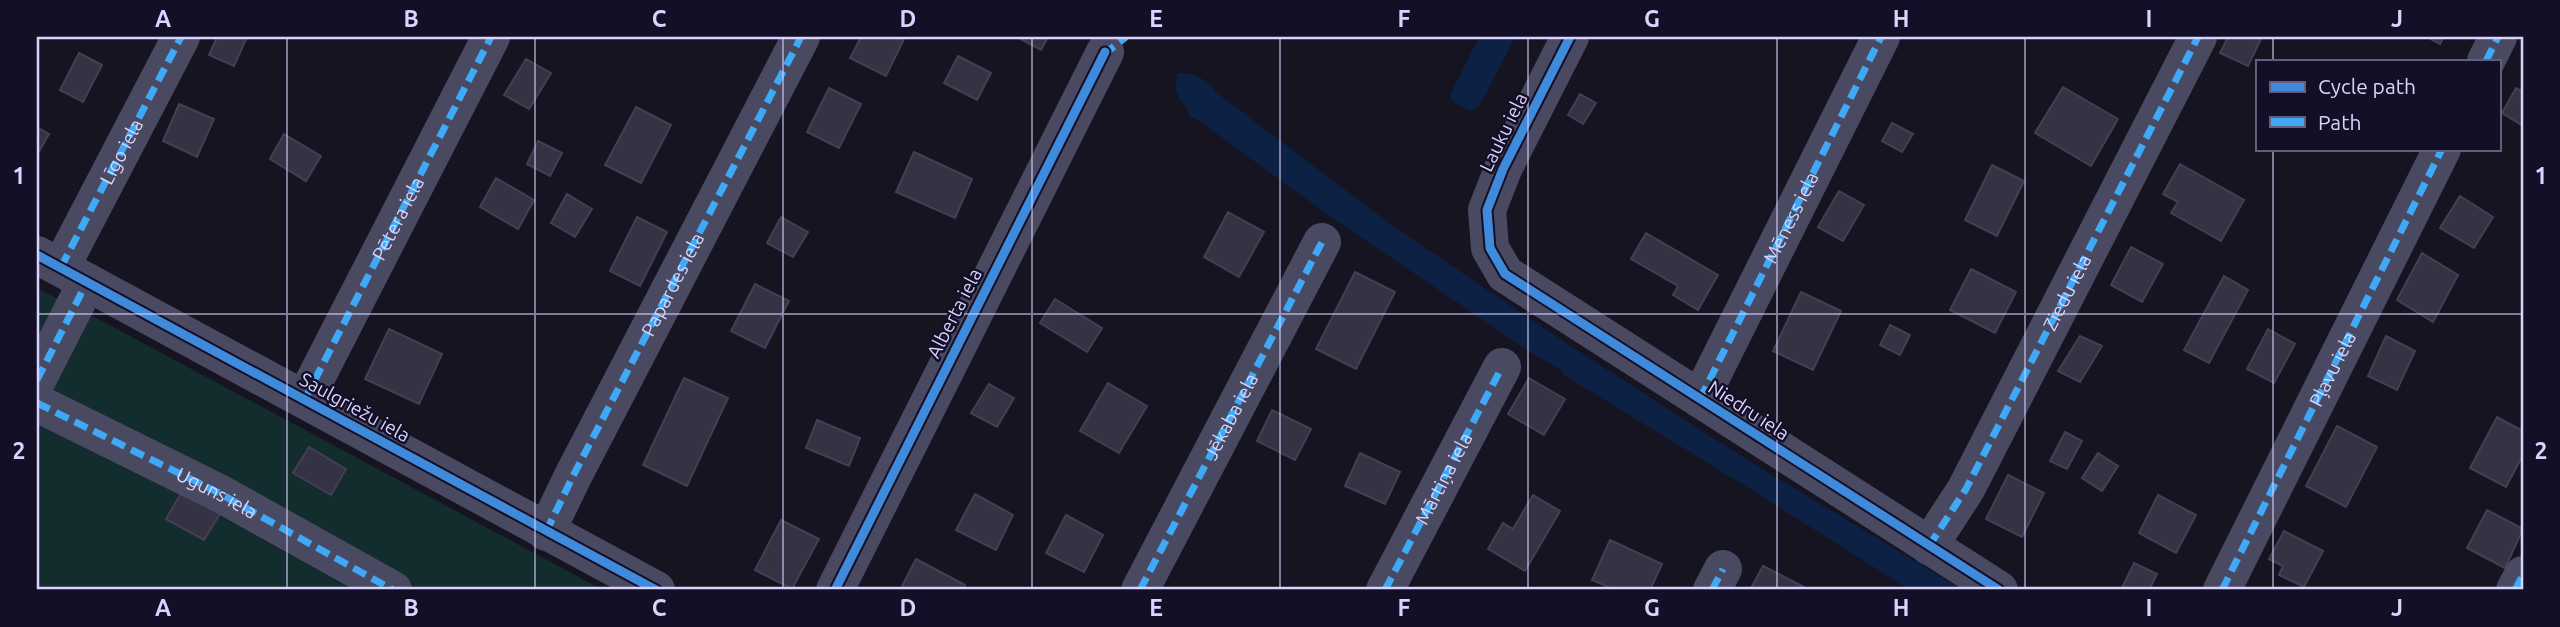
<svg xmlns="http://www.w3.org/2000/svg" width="2560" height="627" font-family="Ubuntu,sans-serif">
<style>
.green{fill:#132c2d}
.water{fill:#0d2144}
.building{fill:#343243;stroke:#433f54;stroke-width:2}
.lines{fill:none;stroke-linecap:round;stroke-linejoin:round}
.minor{stroke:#4a4962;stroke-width:38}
.quiet{stroke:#3fa9f5;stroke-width:7;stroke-dasharray:14 7;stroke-linecap:butt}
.cycleway-casing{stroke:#130f26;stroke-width:13}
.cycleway{stroke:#408adc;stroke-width:9}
.grid{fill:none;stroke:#d9d4ff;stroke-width:2;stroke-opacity:0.55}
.labels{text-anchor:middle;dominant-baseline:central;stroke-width:5;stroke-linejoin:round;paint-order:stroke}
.street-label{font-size:19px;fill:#d9d4ff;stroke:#130f26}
.neatline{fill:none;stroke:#d9d4ff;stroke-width:2.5}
.grid-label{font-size:23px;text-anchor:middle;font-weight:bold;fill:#d9d4ff}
</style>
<rect width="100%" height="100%" fill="#161421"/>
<path class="green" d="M37 288 64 302 37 349Z
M89 314 603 590H407L47 390Z
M37 414 353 590H37Z"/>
<path class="water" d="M1479 37H1515L1479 107 1469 111 1451 100V93Z
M1178 73C1194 72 1208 80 1217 93L1393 226 1569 345 1749 461 1963 590H1910L1752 490 1562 374 1561 370 1536 356 1324 212 1195 118H1191C1185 97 1169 98 1178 73Z"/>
<path class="building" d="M217 37H247L234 66 209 55Z
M861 37H905L886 76 850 58Z
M1017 37H1048L1041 50Z
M2228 37H2262L2248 66 2220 53Z
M2427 37H2444L2440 44Z
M79 53 102 65 83 102 60 90Z
M958 56 991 73 977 100 944 83Z
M526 59 551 73 529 109 504 95Z
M2063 87 2118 119 2091 166 2035 133Z
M829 88 861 104 839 148 807 132Z
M2516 88 2523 92V126L2502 113Z
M1580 94 1596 103 1583 124 1568 115Z
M179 104 214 119 197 157 163 141Z
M636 107 671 125 641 183 605 165Z
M1892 123 1913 134 1902 152 1882 141Z
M37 127 49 134 37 155Z
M284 134 321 156 306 181 270 159Z
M538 141 562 153 550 176 527 164Z
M914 152 972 179 955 218 896 192Z
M2180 164 2244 200 2221 241 2171 213 2178 202 2163 194Z
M1992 165 2024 181 1997 236 1965 220Z
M496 178 534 200 518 229 480 207Z
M1839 191 1864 205 1843 241 1818 227Z
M567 194 592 209 575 237 551 223Z
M2460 196 2493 217 2474 248 2440 228Z
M1228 212 1264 232 1239 277 1204 257Z
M637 217 667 232 640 286 610 271Z
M781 217 808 232 793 257 767 243Z
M1646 233 1718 275 1698 310 1673 295 1678 286 1631 259Z
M2131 247 2163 264 2142 302 2111 285Z
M2422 253 2458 275 2433 322 2397 300Z
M1971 269 2016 292 1995 333 1950 310Z
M1355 272 1395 292 1356 369 1316 349Z
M2224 276 2248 290 2209 363 2184 350Z
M755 284 789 301 765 348 731 331Z
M1801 292 1841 311 1813 370 1773 351Z
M1055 299 1102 328 1087 352 1040 323Z
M1890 325 1910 335 1900 355 1880 345Z
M389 329 442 354 419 404 365 379Z
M2268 329 2295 344 2274 383 2247 369Z
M2080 336 2102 346 2080 382 2058 371Z
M2386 336 2415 351 2397 390 2368 376Z
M684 378 728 398 687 486 643 465Z
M1529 378 1565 399 1544 435 1508 414Z
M1108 383 1147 406 1119 453 1080 431Z
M989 384 1014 398 997 427 971 413Z
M1272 410 1311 429 1295 460 1257 441Z
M2497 417 2523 431V455L2506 487 2470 468Z
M817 420 860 438 849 466 806 448Z
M2337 426 2377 447 2346 507 2306 486Z
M2065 432 2082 441 2067 469 2050 461Z
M309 447 346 469 331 495 293 473Z
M1360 453 1400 472 1385 504 1345 486Z
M2098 453 2118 466 2102 491 2082 478Z
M2008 475 2044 493 2022 537 1986 519Z
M183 490 221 512 204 540 166 519Z
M975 494 1013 515 996 550 956 530Z
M1533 495 1560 511 1525 571 1488 549 1503 523 1513 529Z
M2158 495 2196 515 2176 553 2139 533Z
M2487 510 2523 529 2505 568 2467 548Z
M1066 515 1103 535 1084 572 1046 553Z
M781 520 819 539 792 589 755 570Z
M2284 531 2323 551 2304 587 2279 575 2283 566 2269 559Z
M1610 540 1662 564 1650 590H1615L1592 580Z
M916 559 965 585 962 590H900Z
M2134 563 2157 574 2149 590H2121Z
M1763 566 1806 588 1805 590H1750Z"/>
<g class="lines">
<g class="minor">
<path d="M1570 37 1503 169 1487 210 1490 248 1505 274 1999 590"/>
<path d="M2486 61 2498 37"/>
<path d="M37 255 656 590"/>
<path id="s1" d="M61 267 181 37"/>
<path d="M37 380 87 282"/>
<path id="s2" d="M305 399 491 37"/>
<path id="s3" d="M1700 399 1881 37"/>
<path d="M37 403 219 493 393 590"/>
<path d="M546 532 573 476 801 37"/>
<path d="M1929 546 1966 489 2198 37"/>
<path d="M835 590 1105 52"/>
<path id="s4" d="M1140 590 1322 242"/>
<path id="s5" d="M1385 590 1502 367"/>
<path d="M1712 590 1723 569"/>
<path d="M2222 590 2442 149"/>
<path d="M2515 590 2523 575"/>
</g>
<g class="quiet">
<path d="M1103 55 1126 37"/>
<path d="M2486 61 2498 37"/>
<path d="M61 267 181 37"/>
<path d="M37 380 87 282"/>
<path d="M305 399 491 37"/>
<path d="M1700 399 1881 37"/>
<path id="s6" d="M37 403 219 493 393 590"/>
<path id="s7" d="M546 532 573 476 801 37"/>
<path id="s8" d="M1929 546 1966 489 2198 37"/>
<path d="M1140 590 1322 242"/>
<path d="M1385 590 1502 367"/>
<path d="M1712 590 1723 569"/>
<path id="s9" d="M2222 590 2442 149"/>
<path d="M2515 590 2523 575"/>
</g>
<defs>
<path id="cycleway" d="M1570 37 1503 169 1487 210 1490 248 1505 274 1999 590
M37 255 656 590
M835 590 1105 52"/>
</defs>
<use href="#cycleway" class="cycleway-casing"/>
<use href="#cycleway" class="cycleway"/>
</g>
<path class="grid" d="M287 37V590M535 37V590M783 37V590M1032 37V590M1280 37V590M1528 37V590M1777 37V590M2025 37V590M2273 37V61M2273 149V590M37 314H2523"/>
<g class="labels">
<g class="street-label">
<text transform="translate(1503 132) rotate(-64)">Lauku iela</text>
<text stroke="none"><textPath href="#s1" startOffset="130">Līgo iela</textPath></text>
<text stroke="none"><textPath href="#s2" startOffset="203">Pētera iela</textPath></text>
<text stroke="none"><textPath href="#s3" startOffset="203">Mēness iela</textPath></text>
<text stroke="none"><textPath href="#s7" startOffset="278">Papardes iela</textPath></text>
<text stroke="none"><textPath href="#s8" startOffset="289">Ziedu iela</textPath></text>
<text transform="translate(954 313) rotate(-63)">Alberta iela</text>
<text stroke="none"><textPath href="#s9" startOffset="247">Pļavu iela</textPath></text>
<text transform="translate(355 407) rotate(29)">Saulgriežu iela</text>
<text transform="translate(1749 410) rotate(33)">Niedru iela</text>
<text stroke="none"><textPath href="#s4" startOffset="196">Jēkaba iela</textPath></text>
<text stroke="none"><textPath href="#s5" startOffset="126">Mārtiņa iela</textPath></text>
<text stroke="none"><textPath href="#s6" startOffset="201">Uguns iela</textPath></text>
</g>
</g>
<rect width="2560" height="627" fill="none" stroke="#130f26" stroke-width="77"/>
<rect x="2256" y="60" width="245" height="91" fill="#130f26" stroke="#625e7d" stroke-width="2"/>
<rect x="2270" y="82" width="35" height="10" fill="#408adc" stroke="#625e7d" stroke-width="2"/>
<text x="2318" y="94" font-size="21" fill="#d9d4ff">Cycle path</text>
<rect x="2270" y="117" width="35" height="10" fill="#3fa9f5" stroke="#625e7d" stroke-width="2"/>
<text x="2318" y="130" font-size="21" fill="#d9d4ff">Path</text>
<rect x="38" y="38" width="2484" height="550" class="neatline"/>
<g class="grid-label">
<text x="163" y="27">A</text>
<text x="411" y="27">B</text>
<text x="659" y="27">C</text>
<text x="908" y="27">D</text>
<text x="1156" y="27">E</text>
<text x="1404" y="27">F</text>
<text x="1652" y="27">G</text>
<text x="1901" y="27">H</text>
<text x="2149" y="27">I</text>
<text x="2397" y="27">J</text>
<text x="19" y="184">1</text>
<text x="2541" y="184">1</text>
<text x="19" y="459">2</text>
<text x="2541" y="459">2</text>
<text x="163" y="616">A</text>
<text x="411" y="616">B</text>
<text x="659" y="616">C</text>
<text x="908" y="616">D</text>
<text x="1156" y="616">E</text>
<text x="1404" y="616">F</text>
<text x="1652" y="616">G</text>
<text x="1901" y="616">H</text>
<text x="2149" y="616">I</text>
<text x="2397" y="616">J</text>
</g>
</svg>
